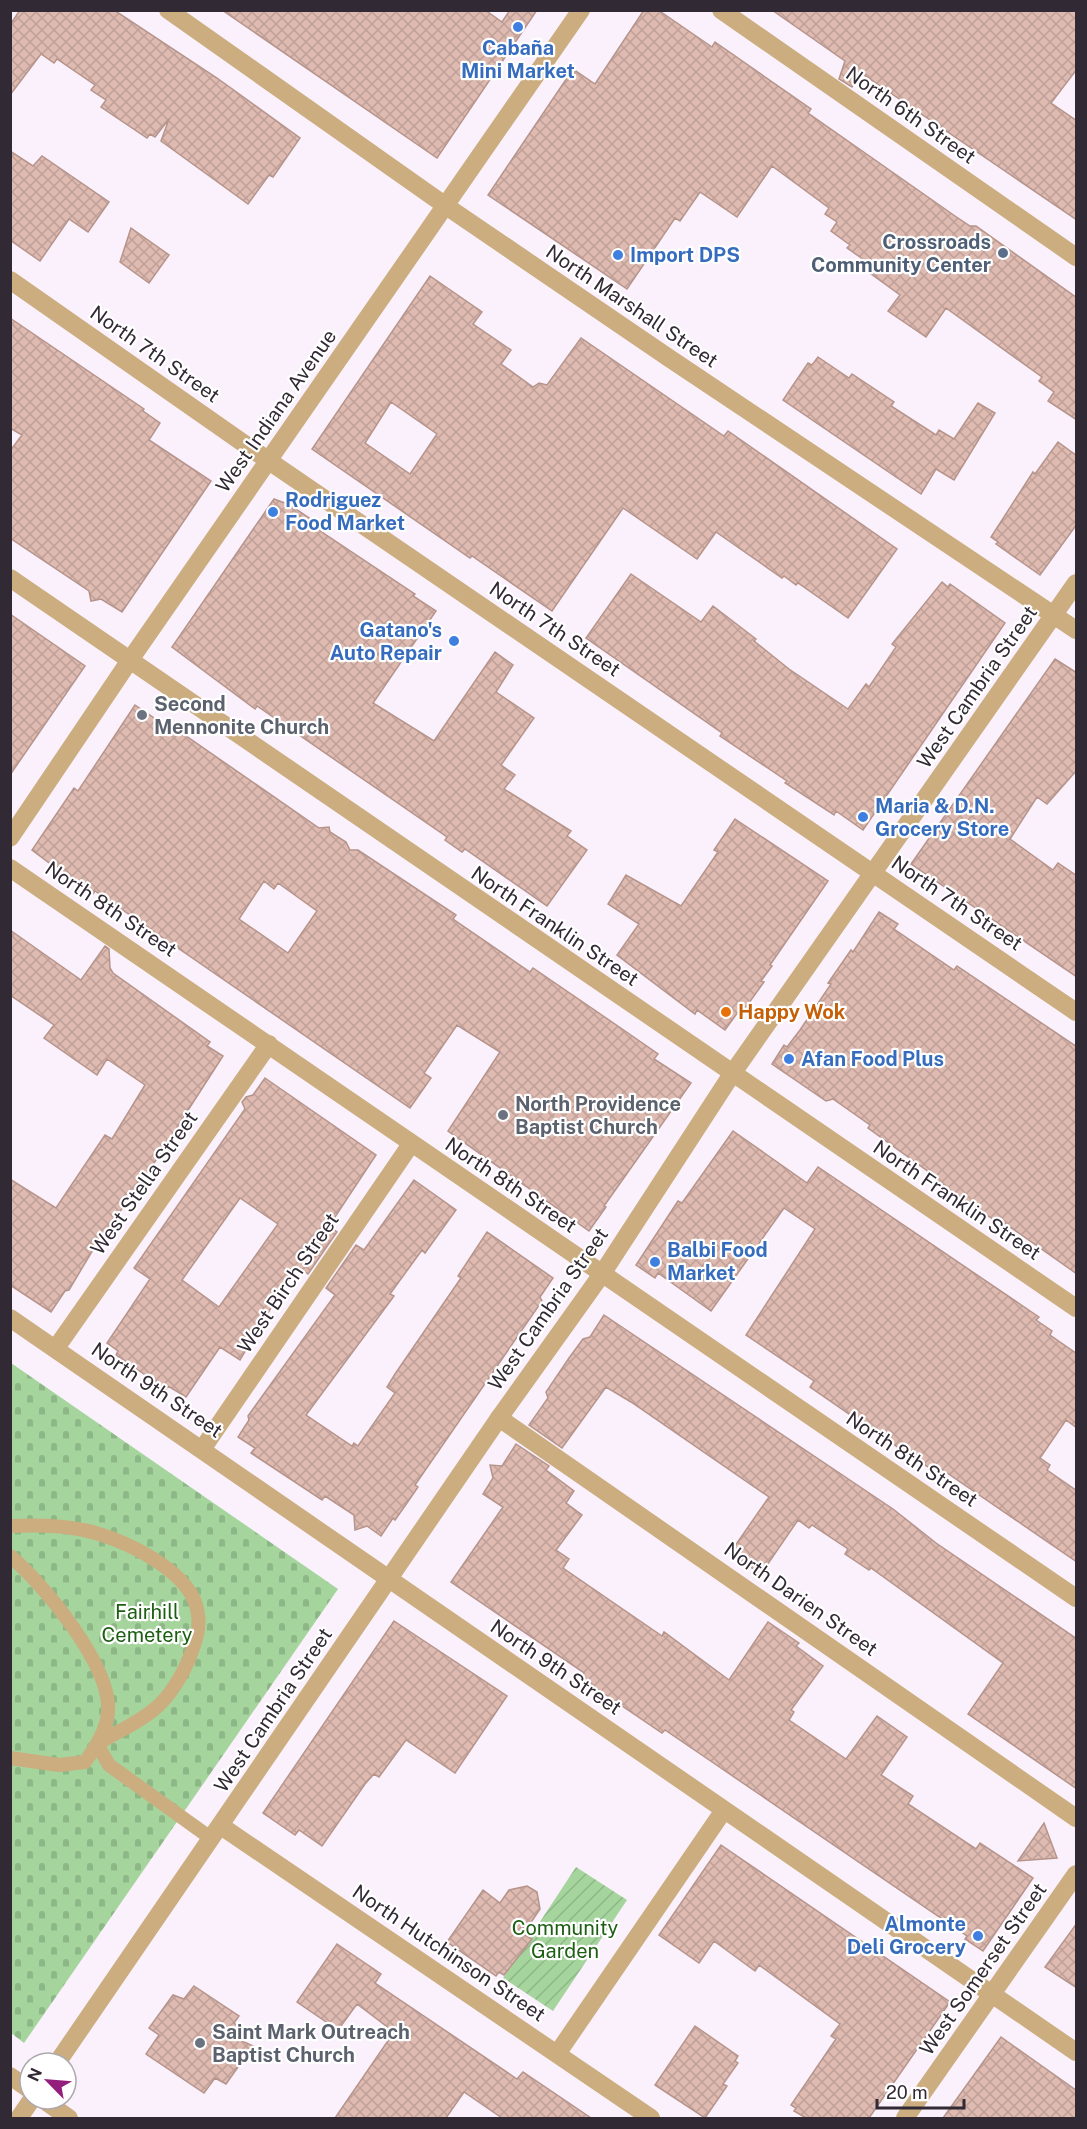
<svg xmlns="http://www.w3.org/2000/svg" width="1087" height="2129" font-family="'Public Sans',sans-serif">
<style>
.cemetery{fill:url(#cemetery-stones)}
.garden{fill:url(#garden-furrows)}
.building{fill:url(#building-cross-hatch);stroke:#b6948b;stroke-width:1.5;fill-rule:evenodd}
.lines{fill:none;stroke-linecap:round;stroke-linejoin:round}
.service{stroke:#cbad7f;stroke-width:14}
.minor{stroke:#cbad7f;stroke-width:18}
.tertiary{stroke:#cbad7f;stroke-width:18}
.shop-dot{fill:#3f7fe0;stroke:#fff;stroke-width:2}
.service-dot{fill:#5c6f8a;stroke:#fff;stroke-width:2}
.worship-dot{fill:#6b7280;stroke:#fff;stroke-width:2}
.food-dot{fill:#e8710a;stroke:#fff;stroke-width:2}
.labels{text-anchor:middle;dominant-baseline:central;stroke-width:4.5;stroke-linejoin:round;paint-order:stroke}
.shop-label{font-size:20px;font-weight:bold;fill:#366cbe;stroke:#fff;text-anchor:start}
.street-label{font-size:20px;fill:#312933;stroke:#fff}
.service-label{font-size:20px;font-weight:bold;fill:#4e5e75;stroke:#fff;text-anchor:end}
.worship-label{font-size:20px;font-weight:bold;fill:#5b616d;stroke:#fff;text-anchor:start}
.food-label{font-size:20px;font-weight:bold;fill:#c56008;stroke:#fff;text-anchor:start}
.park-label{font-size:20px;fill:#1c5e12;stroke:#fff}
</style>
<defs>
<pattern id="cemetery-stones" width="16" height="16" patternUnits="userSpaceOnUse" patternTransform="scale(1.5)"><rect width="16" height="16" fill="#a5d59d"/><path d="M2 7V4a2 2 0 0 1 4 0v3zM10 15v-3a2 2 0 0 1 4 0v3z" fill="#8eb788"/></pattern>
<pattern id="garden-furrows" width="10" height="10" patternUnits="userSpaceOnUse" patternTransform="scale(1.5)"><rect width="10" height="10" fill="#a5d59d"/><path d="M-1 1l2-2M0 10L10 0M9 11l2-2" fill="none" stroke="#8eb788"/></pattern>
<pattern id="building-cross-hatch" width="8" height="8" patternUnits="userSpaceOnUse" patternTransform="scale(1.5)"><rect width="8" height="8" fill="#debab0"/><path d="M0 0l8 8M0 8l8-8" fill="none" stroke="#bfa098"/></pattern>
</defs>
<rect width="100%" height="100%" fill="#faf1fc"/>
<path class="cemetery" d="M11 1363 338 1589 24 2043 11 2033Z"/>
<path class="garden" d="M576 1867 627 1900 553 2011 503 1978Z"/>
<path class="building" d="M20 10H114L217 78 300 138 273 177 269 175 248 204 161 141 169 119 155 137 150 134 147 138 101 107 106 100 91 90 95 85 57 59 54 63 41 54 10 95V25Z
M222 10H485L502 22 510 10H537L437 158Z
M644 10H658L712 47 715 42 811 109 808 113 955 216 970 226H976L1077 298V420L1048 401 1054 392 1039 381 1042 377 946 308 926 337 888 311 900 295 863 268 867 262 847 248 850 245 831 231 837 222 825 214 829 208 772 166 737 217 700 192 680 221 675 218 627 289 488 195 573 69 595 84Z
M772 10H1077V69L1051 103 1077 121V220L861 73 852 87 839 79 845 61Z
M10 151 33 166 42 156 109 202 88 232 69 219 40 261 10 240Z
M131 228 169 255 149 283 120 262Z
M430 276 482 312 473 324 511 350 501 364 533 387 539 383 547 385 581 338 724 436 728 431 897 549 848 618 798 583 796 585 784 576 782 578 716 532 697 559 623 508 552 611 472 556 470 558 312 449ZM391 402 437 434 410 474 365 443Z
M10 318 144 409 143 411 160 423 149 440 211 481 122 612 101 599 91 601 89 591 10 538V451L22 435 10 428Z
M818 357 849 378 852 374 894 402 891 406 936 435 939 430 954 439 978 403 995 413 954 480 936 469 921 494 783 400 808 363 812 365Z
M1058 442 1077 456V524L1040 575 996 544 998 542 991 537 1033 472 1035 474Z
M274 499 290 505 318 524 316 527 326 535 415 594 413 596 436 611 373 703 434 741 495 652 513 665 496 692 534 718 501 765 515 775 504 789 571 831 567 836 587 850 547 906 465 849 462 852 445 840 447 837 257 706 255 709 172 647Z
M631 574 701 622 713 606 756 639 754 641 789 669 848 709 866 684 869 687 896 647 892 644 942 582 948 587 950 584 1005 623 863 830 836 811 834 815 785 783 787 781 720 736 722 733 586 638Z
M10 614 85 666 10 775Z
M1055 659 1077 673V770L1047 804 1037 797 1010 839 1053 870 1058 863 1077 876V977L911 864Z
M135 705 175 732 176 729 319 828 329 827 330 832 346 842 350 850H358L456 915 453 919 530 972 533 968 628 1033 658 1054 654 1059 691 1083 604 1206 606 1207 589 1231 448 1131 500 1052 457 1025 424 1073 431 1078 410 1108 95 891 93 894 73 881 32 850 74 788 78 791ZM264 881 274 889 278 883 317 911 288 953 239 919Z
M735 819 828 881 770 965 772 966 761 981 764 982 741 1014 738 1012 725 1030 697 1010 695 1014 617 955 639 924 608 904 626 875 681 906 718 852 714 850Z
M879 912 898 924 894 929 954 970 957 966 1077 1047V1274L996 1217 994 1220 932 1177 933 1175 868 1128 870 1125 833 1099 826 1101 772 1064 784 1045 787 1047 800 1030 831 984 828 983 851 950 853 952Z
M10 930 81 980 105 946 109 949 110 968 113 973 210 1042 207 1046 223 1056 145 1177 97 1243 69 1290 65 1291 51 1312 10 1285V1179L56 1208 105 1135 112 1139 145 1085 107 1059 97 1075 44 1038 54 1025 10 995Z
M265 1078 376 1155 329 1226 337 1232 308 1274 300 1268 297 1271 294 1269 240 1360 220 1347 186 1397 168 1386 166 1389 116 1355 118 1351 107 1343 150 1279 134 1268 245 1109 242 1102 246 1097 253 1095ZM240 1198 278 1224 219 1307 182 1280Z
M733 1131 807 1183 818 1167 1039 1317 1036 1320 1052 1331 1050 1335 1077 1354V1428L1066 1420 1040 1458 1050 1465 1047 1470 1077 1491V1562L934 1464 931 1469 878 1434 810 1387 814 1381 746 1335 815 1229 784 1208 711 1311 658 1273 655 1278 636 1265 678 1201 682 1203Z
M414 1180 456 1210 425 1253 422 1250 390 1294 394 1296 306 1415 352 1446 354 1443 358 1446 395 1393 387 1387 395 1374 461 1278 458 1276 487 1232 553 1278 540 1297 542 1301 415 1485 418 1487 407 1503 395 1520 393 1518 381 1536 367 1526 355 1530 354 1515 325 1496 322 1500 251 1453 255 1448 238 1437 249 1420 248 1416 335 1295 326 1288 356 1245 364 1250Z
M604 1315 893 1509 936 1543 1077 1639V1789L968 1714 1003 1663 871 1568 869 1570 845 1554 848 1549 812 1525 809 1528 798 1520 761 1574 730 1553 769 1497 631 1402 606 1387 562 1448 529 1425 548 1398 546 1392 569 1358 583 1339 590 1337Z
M516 1444 549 1466 546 1470 574 1491 566 1503 582 1515 556 1550 569 1559 563 1568 662 1636 664 1632 729 1680 768 1622 799 1643 796 1646 823 1666 791 1710 794 1712 789 1720 846 1759 877 1716 907 1737 881 1775 913 1796 908 1804 976 1849 980 1843 1033 1878 983 1951 965 1939 967 1936 715 1764 665 1730 662 1733 581 1678 584 1673 451 1582 503 1507 483 1494 493 1478 490 1465 502 1466Z
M394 1621 507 1696 455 1773 406 1740 379 1777 374 1774 365 1784 322 1846 299 1830 295 1835 263 1813Z
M1044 1823 1057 1858 1018 1861Z
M721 1845 950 2002 869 2118H806L794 2111 796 2108 791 2105 836 2039 831 2036 840 2024 759 1965 755 1971 714 1941 699 1963 659 1935Z
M527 1886 537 1892 540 1909 523 1934 532 1939 504 1975 499 1972 496 1976 447 1942 483 1890 500 1903 509 1890Z
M1077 1923V1988L1045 1967Z
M337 1944 381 1974 375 1983 517 2079 523 2072 591 2118H502L464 2092 446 2118H335L394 2032 357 2004 338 2030 297 2002Z
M194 1986 239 2016 234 2023 244 2031 240 2040 253 2046 226 2084 215 2078 204 2093 146 2054 159 2035 149 2028 173 1995 184 1999Z
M695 2026 738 2056 735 2061 738 2063 723 2084 727 2086 705 2118 655 2085Z
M1001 2037 1077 2091V2118H943Z"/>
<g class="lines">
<path class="service" d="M10 1526C33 1525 61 1525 83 1530 121 1537 195 1572 198 1615 200 1628 196 1639 192 1651 185 1671 170 1698 152 1711 136 1724 115 1733 97 1744
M10 1556C44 1584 112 1667 108 1712 107 1730 95 1748 85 1762L59 1765 10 1758
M97 1744 109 1765 212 1839"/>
<path class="minor" d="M168 10 446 206 669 358 1076 630
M10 280 269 461 1076 1012
M10 578 1076 1308
M10 868 1076 1598
M10 1318 1076 2052
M56 1348 269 1044
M499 1418 1076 1818
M203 1448 411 1144
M221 1826 651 2118
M557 2054 724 1810
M905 2118 1076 1874"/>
<path class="tertiary" d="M721 10 1076 257
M10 838 130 660 581 10
M57 2063 499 1418 602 1274 732 1074 1076 583
M10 2076 30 2090
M42 2099 69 2118
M19 2118 32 2099"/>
</g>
<g class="shop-dot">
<circle cx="518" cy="27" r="6"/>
<circle cx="618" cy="255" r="6"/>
<circle cx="273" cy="512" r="6"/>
<circle cx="454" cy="641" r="6"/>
<circle cx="863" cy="817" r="6"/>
<circle cx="789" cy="1059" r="6"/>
<circle cx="655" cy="1262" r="6"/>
<circle cx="978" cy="1936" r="6"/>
</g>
<circle class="service-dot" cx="1003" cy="253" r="6"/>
<g class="worship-dot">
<circle cx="142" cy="715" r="6"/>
<circle cx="503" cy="1115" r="6"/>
<circle cx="200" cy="2043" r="6"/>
</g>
<circle class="food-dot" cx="726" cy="1012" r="6"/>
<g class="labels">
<g class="shop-label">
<text x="518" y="48" text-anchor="middle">Cabaña<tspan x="518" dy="23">Mini Market</tspan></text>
<text x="630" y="255">Import DPS</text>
<text x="285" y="500">Rodriguez<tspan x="285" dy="23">Food Market</tspan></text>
<text x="442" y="630" text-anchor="end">Gatano's<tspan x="442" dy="23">Auto Repair</tspan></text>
<text x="875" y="806">Maria &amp; D.N.<tspan x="875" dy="23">Grocery Store</tspan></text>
<text x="801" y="1059">Afan Food Plus</text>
<text x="667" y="1250">Balbi Food<tspan x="667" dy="23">Market</tspan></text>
<text x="966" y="1924" text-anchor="end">Almonte<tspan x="966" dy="23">Deli Grocery</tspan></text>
</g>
<g class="street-label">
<text transform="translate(911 115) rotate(35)">North 6th Street</text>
<text transform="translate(632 306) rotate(34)">North Marshall Street</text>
<text transform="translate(155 354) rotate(35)">North 7th Street</text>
<text transform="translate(276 411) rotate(-55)">West Indiana Avenue</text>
<text transform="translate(555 629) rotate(34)">North 7th Street</text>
<text transform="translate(977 687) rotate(-55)">West Cambria Street</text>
<text transform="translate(957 903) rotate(34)">North 7th Street</text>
<text transform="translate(111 909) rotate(34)">North 8th Street</text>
<text transform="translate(555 926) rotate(34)">North Franklin Street</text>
<text transform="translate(144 1183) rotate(-55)">West Stella Street</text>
<text transform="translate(511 1185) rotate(34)">North 8th Street</text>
<text transform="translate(957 1200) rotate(34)">North Franklin Street</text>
<text transform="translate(288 1283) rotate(-56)">West Birch Street</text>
<text transform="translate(548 1309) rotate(-55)">West Cambria Street</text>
<text transform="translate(157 1390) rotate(34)">North 9th Street</text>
<text transform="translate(912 1459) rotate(34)">North 8th Street</text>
<text transform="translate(801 1599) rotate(35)">North Darien Street</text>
<text transform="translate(556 1667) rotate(34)">North 9th Street</text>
<text transform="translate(273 1710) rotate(-56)">West Cambria Street</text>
<text transform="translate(449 1953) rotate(34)">North Hutchinson Street</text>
<text transform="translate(983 1969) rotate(-55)">West Somerset Street</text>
</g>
<g class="service-label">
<text x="991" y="242">Crossroads<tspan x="991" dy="23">Community Center</tspan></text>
</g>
<g class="worship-label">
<text x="154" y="704">Second<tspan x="154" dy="23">Mennonite Church</tspan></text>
<text x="515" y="1104">North Providence<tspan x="515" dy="23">Baptist Church</tspan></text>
<text x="212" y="2032">Saint Mark Outreach<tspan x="212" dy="23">Baptist Church</tspan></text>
</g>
<g class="food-label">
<text x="738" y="1012">Happy Wok</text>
</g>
<g class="park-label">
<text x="147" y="1612">Fairhill<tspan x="147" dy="23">Cemetery</tspan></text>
<text x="565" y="1928">Community<tspan x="565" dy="23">Garden</tspan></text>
</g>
</g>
<rect width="1087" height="2129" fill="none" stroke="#312933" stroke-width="24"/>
<g transform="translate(48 2081) rotate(295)"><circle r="28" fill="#ffffff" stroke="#ada9ad" stroke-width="1.5"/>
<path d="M0-4.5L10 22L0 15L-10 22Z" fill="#931e7c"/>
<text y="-9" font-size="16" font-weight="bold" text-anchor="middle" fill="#312933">N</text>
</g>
<path d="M877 2099v9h87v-9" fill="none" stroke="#312933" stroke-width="3"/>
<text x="886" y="2099" font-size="18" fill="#312933" stroke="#ffffff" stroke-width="4.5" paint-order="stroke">20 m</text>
</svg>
